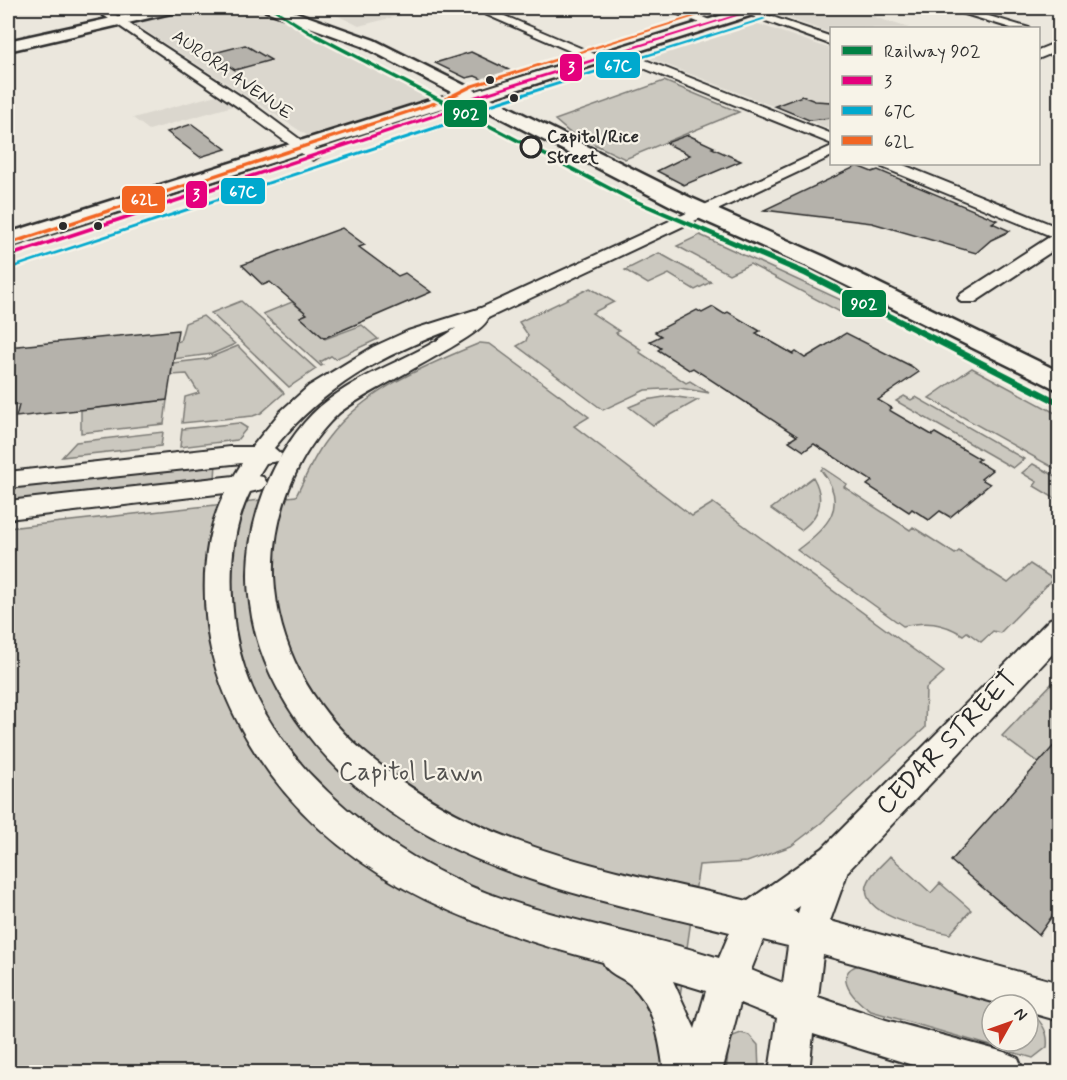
<svg xmlns="http://www.w3.org/2000/svg" width="1067" height="1080" font-family="Mynerve,sans-serif">
<style>
.built{fill:#dbd7ce}
.green{fill:#cbc8bf;stroke:#7b7a75;stroke-width:1.5}
.building{fill:#b5b2ab;stroke:#2b2b2b;stroke-width:1.5}
.lines{fill:none;stroke-linecap:round;stroke-linejoin:round}
.street-casing{stroke:#2b2b2b;stroke-width:4}
.secondary-casing{stroke:#2b2b2b;stroke-width:5}
.street{fill:#f7f3e8;fill-rule:evenodd}
.secondary{fill:#f7f3e8;fill-rule:evenodd}
.bus-1-casing{stroke:#f7f3e8;stroke-width:5}
.bus-2-casing{stroke:#f7f3e8;stroke-width:5}
.bus-3-casing{stroke:#f7f3e8;stroke-width:5}
.bus-1{fill:#e5007d;fill-rule:evenodd}
.bus-2{fill:#00a9ce;fill-rule:evenodd}
.bus-3{fill:#f26522;fill-rule:evenodd}
.rail-1-casing{stroke:#f7f3e8;stroke-width:5}
.rail-1{fill:#008144;fill-rule:evenodd}
.bus-dot{fill:#2b2b2b;stroke:#f7f3e8;stroke-width:2}
.stop-dot{fill:#f7f3e8;stroke:#2b2b2b;stroke-width:3}
.labels{text-anchor:middle;dominant-baseline:central;stroke-width:4.5;stroke-linejoin:round;paint-order:stroke}
.far-street-label{font-size:18px;fill:#2b2b2b;stroke:#f7f3e8}
.far-stop-label{font-size:18px;font-weight:bold;fill:#2b2b2b;stroke:#f7f3e8;text-anchor:start}
.near-street-label{font-size:26px;fill:#2b2b2b;stroke:#f7f3e8}
.near-park-label{font-size:26px;fill:#535250;stroke:#f7f3e8}
.line-badge{stroke:#f7f3e8;stroke-width:2}
.badge-label{font-size:16px;text-anchor:middle;font-weight:bold;fill:#fff}
</style>
<rect width="100%" height="100%" fill="#ebe7dd"/>
<filter id="ink" filterUnits="userSpaceOnUse"><feTurbulence type="fractalNoise" baseFrequency=".0167" numOctaves="2"/><feDisplacementMap in="SourceGraphic" scale="12" xChannelSelector="R" yChannelSelector="G"/><feConvolveMatrix kernelMatrix="1 2 1 2 8 2 1 2 1" color-interpolation-filters="sRGB"/></filter>
<g filter="url(#ink)">
<path class="built" d="M187 8H260L429 99 430 102 322 135 308 136 135 24 138 19Z
M322 8H428L359 26Z
M778 8H900L874 17 909 28H832L831 33 767 11Z
M743 19 831 49V129L639 54Z
M216 95 233 106 149 130 133 118Z"/>
<path class="green" d="M664 81 739 112 625 159 569 132 555 120Z
M700 235 852 305 840 312 750 264 729 274 677 246Z
M659 253 711 282 695 290 669 274 648 284 625 270Z
M590 288 614 302 592 313 619 331 616 333 642 350 639 352 686 383 690 381 709 393 680 388 645 390 603 410 517 346 526 341 528 335 519 322Z
M241 301 316 369 289 387 211 313Z
M292 302 307 314 301 317 325 339 362 325 378 339 335 359 331 356 320 362 323 365 321 366 263 314Z
M203 316 235 344 212 354 173 359 176 342 180 341 185 323Z
M480 343 490 344 589 417 574 426 692 516 713 503 944 672 926 688 925 728 821 823 791 846 747 862 699 865 669 1072H8V528L296 496C306 477 314 455 328 438 365 390 424 366 480 343Z
M238 346 284 393 261 413 253 416 182 423 185 397 199 393 187 374 171 375 173 363 206 359Z
M972 368 1059 415V471L929 398Z
M670 396 698 400 653 425 629 407 646 400Z
M904 396 911 400 916 397 1024 459 1013 468 896 401Z
M167 400 164 424 81 433V410Z
M239 423 247 428 237 440 180 447 182 429Z
M163 432 161 446 62 457 76 442Z
M216 463 215 479 8 502V486Z
M1033 464 1059 478V501L1034 486 1037 482 1022 473Z
M823 468 847 484 844 487 910 530 913 527 955 554 959 551 1008 583 1030 564 1053 579 1000 633 993 631 981 642 967 632 963 635C942 622 926 621 903 626L797 550C827 528 850 506 821 470Z
M813 477C825 498 820 516 801 530L771 509Z
M1059 676V740L1040 764 1002 736Z
M890 856 931 893 940 883 971 910 950 934C930 929 846 915 871 877 876 869 884 863 890 856Z
M868 963 1015 1005H992V1041H1028V1011C1041 1020 1049 1032 1047 1047L1033 1058 871 1011C850 998 828 968 868 963Z
M741 1033 749 1035 758 1045 759 1072H726L729 1044 733 1036Z"/>
<path class="building" d="M245 45 271 60 235 70 210 54Z
M471 52 511 71 484 80 475 76 466 78 435 63Z
M802 96 815 101 831 102V118L809 120 775 106Z
M192 124 226 149 200 157 167 132Z
M688 135 714 147 712 148 741 161 684 185 657 171 690 155 666 143Z
M857 166 872 172 878 170 997 220 992 223 1010 231 991 240 976 253 872 223 764 210Z
M342 228 365 245 359 247 398 276 405 273 431 292 324 338 300 317 307 314 270 282 263 285 242 265Z
M713 307 724 314 728 312 760 331 756 333 793 354 796 352 805 358 846 333 911 366 919 372 878 400 892 408 889 410 932 435 935 433 980 459 977 461 992 470 981 479 990 484 950 517 940 511 929 520 912 509 909 512 867 485 872 481 814 444 804 451 789 441 797 436 693 368 689 370 658 350 661 348 650 341 661 336 655 332 697 310 702 313Z
M178 330 167 400 16 417 19 405 8 406V347Z
M1059 740V906L1039 935 951 861Z"/>
<g class="lines">
<defs>
<path id="street" d="M93 8H105L251 103 321 155 313 160 308 158 241 109Z
M471 8H486L604 58 598 62 593 61Z
M663 8H679L720 24 710 27Z
M730 8H746L832 37V45Z
M945 8H962L1029 28H1011Z
M1060 41V50L1038 59V50Z
M615 48 832 134V144L611 55V49Z
M832 146V156L488 318C486 336 360 393 337 415 295 455 272 518 274 576 277 645 311 706 363 751 478 850 606 868 748 901L823 848 1050 619 1060 616V646L848 871 830 921 1060 983V1021L1028 1012V1005H1004L823 955 818 997 886 1020 1004 1052 1018 1058 1024 1072H935L813 1034 809 1072H769L777 1018 740 1003 722 1072H664C660 1042 655 1007 631 985 621 976 608 975 603 962 462 925 329 874 250 744 228 707 212 668 207 626 202 582 204 533 225 493L8 519V501L234 476 242 463 8 488V472L230 447H252L281 411 309 386 373 347 408 331 481 308ZM456 328C407 364 345 375 304 423 263 472 241 541 250 604 255 646 273 685 296 719 394 861 573 895 730 932L719 958C643 933 562 921 487 893 419 867 358 825 308 772 272 732 243 683 235 629 229 584 229 534 250 492L263 489 267 483 263 477 258 476 266 463 278 461 282 455 274 448C325 386 381 355 456 328ZM800 906 798 913 793 911ZM763 940 788 946 783 983 751 970ZM673 981 706 991 695 1029Z
M881 164H901L1060 228V246L975 302H961L958 298 961 294 1051 236 882 167Z"/>
<path id="secondary" d="M157 8H182L175 12 8 51V41Z
M264 8H284L374 40 476 91 746 8H767L765 11 491 98 689 197 825 257 1060 372V391L809 267 673 207 472 103 439 109 8 247V233L430 100 457 95 362 46 266 11Z"/>
</defs>
<use href="#street" class="street-casing"/>
<use href="#secondary" class="secondary-casing"/>
<use href="#street" class="street"/>
<use href="#secondary" class="secondary"/>
<defs>
<path id="bus-1" d="M757 8H762L478 98 451 112 8 258V254L447 110 474 96Z"/>
<path id="bus-2" d="M763 18 766 19 483 109 455 123 14 268 9 267 451 121 479 107Z"/>
<path id="bus-3" d="M718 8H723L474 87 446 101 8 246V242L442 99 470 85Z"/>
</defs>
<use href="#bus-1" class="bus-1-casing"/>
<use href="#bus-2" class="bus-2-casing"/>
<use href="#bus-3" class="bus-3-casing"/>
<use href="#bus-1" class="bus-1"/>
<use href="#bus-2" class="bus-2"/>
<use href="#bus-3" class="bus-3"/>
<defs>
<path id="rail-1" d="M270 8H274L311 31 630 197 810 272 1060 400V407L804 276 626 199 307 33Z"/>
</defs>
<use href="#rail-1" class="rail-1-casing"/>
<use href="#rail-1" class="rail-1"/>
</g>
</g>
<g class="bus-dot">
<circle cx="490" cy="80" r="5"/>
<circle cx="514" cy="98" r="5"/>
<circle cx="63" cy="226" r="5"/>
<circle cx="98" cy="226" r="5"/>
</g>
<circle class="stop-dot" cx="531" cy="147" r="10"/>
<g class="labels">
<g class="far-street-label">
<text transform="translate(232 75) rotate(35)">AURORA AVENUE</text>
</g>
<g class="far-stop-label">
<text x="547" y="137">Capitol/Rice<tspan x="547" dy="21">Street</tspan></text>
</g>
<g class="near-street-label">
<text transform="translate(947 743) rotate(-46)">CEDAR STREET</text>
</g>
<g class="near-park-label">
<text x="411" y="773">Capitol Lawn</text>
</g>
</g>
<g class="line-badge">
<rect x="595" y="51" width="46" height="28" rx="6" fill="#00a9ce"/>
<rect x="559" y="53" width="24" height="29" rx="6" fill="#e5007d"/>
<rect x="443" y="99" width="45" height="29" rx="6" fill="#008144"/>
<rect x="220" y="177" width="46" height="28" rx="6" fill="#00a9ce"/>
<rect x="185" y="180" width="23" height="29" rx="6" fill="#e5007d"/>
<rect x="121" y="185" width="45" height="29" rx="6" fill="#f26522"/>
<rect x="841" y="289" width="46" height="29" rx="6" fill="#008144"/>
</g>
<g class="badge-label">
<text x="618" y="71">67C</text>
<text x="571" y="73">3</text>
<text x="466" y="119">902</text>
<text x="243" y="197">67C</text>
<text x="196" y="200">3</text>
<text x="144" y="205">62L</text>
<text x="864" y="309">902</text>
</g>
<rect width="1067" height="1080" fill="none" stroke="#f7f3e8" stroke-width="30"/>
<rect x="15" y="15" width="1037" height="1050" fill="none" stroke="#2b2b2b" stroke-width="2" filter="url(#ink)"/>
<rect x="830" y="27" width="210" height="138" fill="#f7f3e8" stroke="#a5a39c" stroke-width="1.5"/>
<rect x="842" y="46" width="30" height="9" fill="#008144" stroke="#a5a39c" stroke-width="1.5"/>
<text x="884" y="57" font-size="18" fill="#2b2b2b">Railway 902</text>
<rect x="842" y="76" width="30" height="9" fill="#e5007d" stroke="#a5a39c" stroke-width="1.5"/>
<text x="884" y="87" font-size="18" fill="#2b2b2b">3</text>
<rect x="842" y="106" width="30" height="9" fill="#00a9ce" stroke="#a5a39c" stroke-width="1.5"/>
<text x="884" y="117" font-size="18" fill="#2b2b2b">67C</text>
<rect x="842" y="136" width="30" height="9" fill="#f26522" stroke="#a5a39c" stroke-width="1.5"/>
<text x="884" y="147" font-size="18" fill="#2b2b2b">62L</text>
<g transform="translate(1010 1023) rotate(50)"><circle r="28" fill="#f7f3e8" stroke="#a5a39c" stroke-width="1.5"/>
<path d="M0-4.5L10 22L0 15L-10 22Z" fill="#c8321e"/>
<text y="-9" font-size="16" font-weight="bold" text-anchor="middle" fill="#2b2b2b">N</text>
</g>
</svg>
